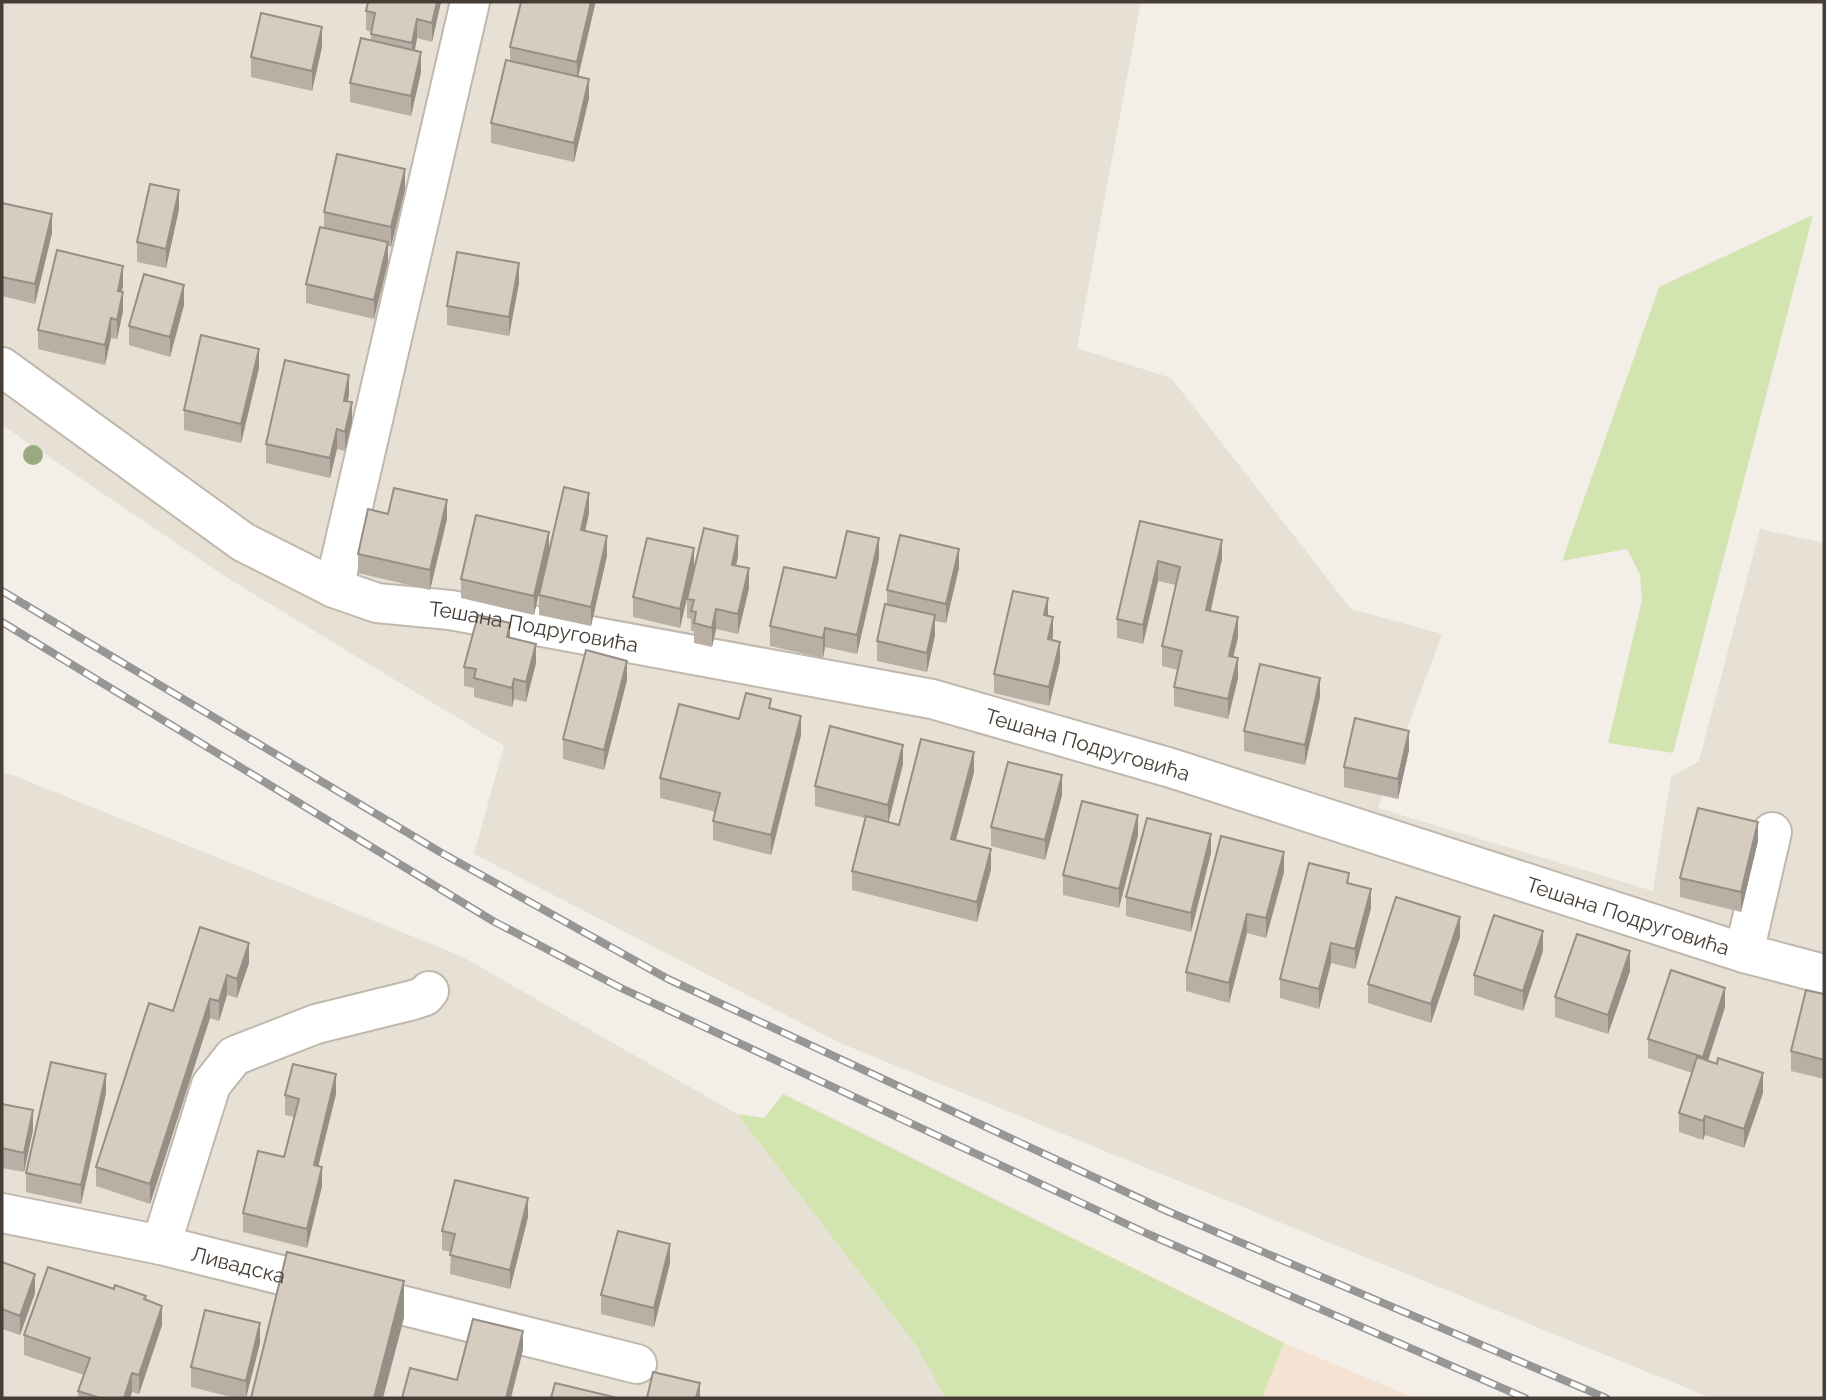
<svg xmlns="http://www.w3.org/2000/svg" width="1826" height="1400" font-family="Raleway,sans-serif">
<style>
.residential{fill:#e7e0d5}
.commercial{fill:#f4e3d3}
.green{fill:#d2e5b1}
.lines{fill:none;stroke-linecap:round;stroke-linejoin:round}
.minor-casing{stroke:#c1b8ad;stroke-width:42}
.minor{stroke:#fff;stroke-width:38}
.rail-casing{stroke:#969696;stroke-width:8}
.rail{stroke:#fff;stroke-width:5;stroke-dasharray:16;stroke-linecap:butt}
.tree{fill:#98ab80}
.wall{fill:#b9afa5}
.shaded-wall{fill:#968f86}
.building{fill:#d7ccc0;stroke:#968f86;stroke-width:2}
.labels{text-anchor:middle;dominant-baseline:central;stroke-width:7;stroke-linejoin:round;paint-order:stroke}
.street-label{font-size:21px;fill:#463e36;stroke:#fff}
</style>
<rect width="100%" height="100%" fill="#f3eee7"/>
<path class="residential" d="M2 2H1141L1077 348 1171 378 1351 609 1442 634 1378 808 1653 891 1671 777 1699 761 1760 529 1824 543V1398H1711L840 1043 474 854 504 746 229 579 2 425Z
M2 773 13 775 461 956 737 1114 917 1347 945 1398H2Z"/>
<path class="commercial" d="M1284 1343 1415 1398H1262Z"/>
<path class="green" d="M1813 215 1673 753 1608 743 1642 600 1640 575 1627 549 1562 561 1659 287Z
M783 1094 1284 1343 1262 1398H945L917 1347 737 1114 764 1118Z"/>
<g class="lines">
<defs>
<g id="minor">
<path id="s1" d="M2 367 243 542 334 588 377 603 450 610 932 699 1171 768 1744 953 1824 974"/>
<path d="M334 588 470 2"/>
<path d="M1744 953 1772 832"/>
<path id="s2" d="M2 1213 161 1245 637 1364"/>
<path d="M161 1245 211 1085 234 1056 316 1024 413 1000 425 996 429 991"/>
</g>
</defs>
<use href="#minor" class="minor-casing"/>
<use href="#minor" class="minor"/>
<defs>
<path id="rail" d="M2 591 440 852 668 979 1167 1211 1606 1398
M2 622 493 921 621 988 1148 1234 1525 1398"/>
</defs>
<use href="#rail" class="rail-casing"/>
<use href="#rail" class="rail"/>
</g>
<circle class="tree" cx="33" cy="455" r="10"/>
<path class="wall" d="M368 2H441L432 42 417 38 415 51 421 72 411 116 350 102V83L371 40V32L366 30V11Z
M595 2 578 76 589 98 574 162 491 143V123L510 61V47Z
M322 47 312 91 251 77V57Z
M405 189 391 247 388 246V262L374 319 306 303V284L324 228V212Z
M2 203 52 233 35 304 2 296Z
M179 209 166 268 137 262V242Z
M519 283 509 336 447 325V306Z
M123 285 122 291 123 311 117 339 111 338 105 365 38 349V330Z
M184 305 170 357 129 345V326Z
M259 368 241 443 184 430V410Z
M349 394 348 401 352 422 345 451 337 449 330 478 266 463V444Z
M589 513 585 531 607 556 591 626 539 615V595Z
M388 514 447 519 430 590 358 573V554Z
M1140 521 1222 559 1211 611 1238 637 1233 657 1238 678 1228 719 1174 706V687L1178 670 1162 666V646L1176 585 1158 581 1143 644 1117 638V619Z
M549 532 534 615 461 598V579Z
M738 556 736 566 749 588 738 634 716 629 712 647 694 643V631H691V619L687 618V599Z
M879 558 857 654 825 647 823 658 770 646V626Z
M694 568 680 628 633 617V597Z
M959 568 946 623 935 621V635L927 672 877 661V641L887 604V590Z
M1048 616 1053 636 1052 640 1060 661 1049 706 994 693V674Z
M510 637 536 663 526 702 514 699 512 707 474 697V688L464 686V667Z
M627 680 604 770 563 759V739Z
M1320 697 1305 765 1244 751V731Z
M771 709 801 735 771 855 713 840V821L716 812 660 798V778L739 719Z
M1409 750 1398 799 1344 787V767Z
M903 764 888 822 899 825 974 772 956 840 991 869 977 922 852 890V871L865 818 815 806V786Z
M1062 795 1045 860 991 846V827Z
M1138 835 1119 908 1063 895V875Z
M1758 841 1741 912 1680 897V878Z
M1211 853 1191 932 1126 916V897Z
M1284 872 1266 938 1247 933 1229 1003 1186 991V972Z
M1349 883 1371 908 1355 969 1331 963 1319 1009 1280 998V979Z
M1460 937 1431 1023 1368 1003V984Z
M1543 951 1523 1011 1474 995V975Z
M249 963 237 998 227 995 219 1021 210 1018 150 1204 96 1186V1167L173 1011Z
M1630 971 1608 1034 1555 1017V997Z
M1824 994V1079L1791 1071V1051Z
M1725 1007 1708 1061 1763 1093 1744 1148 1705 1135 1703 1140 1679 1132V1113L1692 1073 1648 1058V1039Z
M106 1093 81 1204 26 1192V1173Z
M336 1094 318 1166 322 1186 307 1248 243 1232V1213L284 1157 294 1117 285 1115V1095Z
M2 1104 33 1130 24 1172 2 1168Z
M528 1217 510 1289 450 1274 451 1252 442 1250V1231Z
M2 1262 35 1293 20 1335 2 1329Z
M670 1263 654 1327 601 1314V1295Z
M146 1300 162 1325 139 1394 132 1392 130 1398H78V1391L84 1375 24 1355V1335Z
M260 1343 246 1398H235L191 1387V1367Z"/>
<path class="shaded-wall" d="M437 2H441L432 42V23Z
M591 2H595V5L577 82V62Z
M417 19V38L412 63V43Z
M322 27V47L312 91V71Z
M421 52V72L411 116V96Z
M589 79V98L574 162V143Z
M405 169V189L391 247V227Z
M179 190V209L166 268V249Z
M52 214V233L35 304V284Z
M388 242V262L374 319V300Z
M519 263V283L509 336V317Z
M123 266V285L118 310V291Z
M184 285V305L170 357V337Z
M123 292V311L117 339V320Z
M111 318V338L105 365V345Z
M259 349V368L241 443V424Z
M349 375V394L344 420V401Z
M352 402V422L345 451V432Z
M337 429V449L330 478V458Z
M589 493V513L581 550V530Z
M447 500V519L430 590V570Z
M549 532V551L534 615V596Z
M607 536V556L591 626V607Z
M738 536V556L732 584V565Z
M879 538V558L857 654V635Z
M1222 540V559L1206 630V610Z
M694 548V568L680 628V609Z
M959 549V568L946 623V604Z
M1158 561V581L1143 644V625Z
M749 568V588L738 634V614Z
M1048 598V618L1044 615Z
M716 609V629L712 647V628Z
M935 615V635L927 672V653Z
M1053 617V636L1048 658V639Z
M1238 617V637L1229 675V656Z
M510 623V642L507 637Z
M825 628V647L823 658V638Z
M1060 642V661L1049 706V687Z
M536 644V663L526 702V682Z
M1238 658V678L1228 719V699Z
M627 661V680L604 770V750Z
M1320 678V697L1305 765V745Z
M514 679V699L512 707V688Z
M801 716V735L771 855V835Z
M1409 731V750L1398 799V779Z
M903 745V764L888 824V805Z
M974 752V772L951 858V839Z
M1062 775V795L1045 860V840Z
M1138 815V835L1119 908V889Z
M1758 822V841L1741 912V892Z
M1211 834V853L1191 932V913Z
M991 849V869L977 922V902Z
M1284 852V872L1266 938V918Z
M1371 889V908L1355 969V949Z
M1247 914V933L1229 1003V983Z
M1460 917V937L1431 1023V1004Z
M1543 931V951L1523 1011V991Z
M249 943V963L237 998V979Z
M1331 943V963L1319 1009V989Z
M1630 951V971L1608 1034V1015Z
M227 975V995L219 1021V1001Z
M1725 988V1007L1703 1076V1057Z
M210 999V1018L150 1204V1184Z
M1763 1073V1093L1744 1148V1129Z
M106 1074V1093L81 1204V1185Z
M336 1074V1094L314 1184V1165Z
M33 1110V1130L24 1172V1153Z
M1705 1116V1135L1703 1140V1121Z
M322 1167V1186L307 1248V1229Z
M528 1198V1217L510 1289V1270Z
M670 1244V1263L654 1327V1308Z
M35 1274V1293L20 1335V1316Z
M404 1281V1318L383 1398H374Z
M162 1306V1325L139 1394V1375Z
M260 1323V1343L246 1398V1381Z
M523 1331V1350L511 1398H506Z
M132 1373V1392L130 1398H124Z
M700 1383V1398H696Z"/>
<path class="building" d="M368 2H437L432 23 417 19 412 43 371 34 375 13 366 11Z
M521 2H591L577 62 510 47Z
M261 13 322 27 312 71 251 57Z
M361 38 421 52 411 96 350 83Z
M506 60 589 79 574 143 491 123Z
M337 154 405 169 391 227 324 212Z
M150 184 179 190 166 249 137 242Z
M2 203 52 214 35 284 2 277Z
M320 227 388 242 374 300 306 284Z
M57 250 123 266 118 291 123 292 117 320 111 318 105 345 38 330Z
M457 252 519 263 509 317 447 306Z
M144 274 184 285 170 337 129 326Z
M201 335 259 349 241 424 184 410Z
M285 360 349 375 344 401 352 402 345 432 337 429 330 458 266 444Z
M564 487 589 493 581 530 607 536 591 607 539 595Z
M394 488 447 500 430 570 358 554 368 509 388 514Z
M476 515 549 532 534 596 461 579Z
M1140 521 1222 540 1206 610 1238 617 1229 656 1238 658 1228 699 1174 687 1182 651 1162 646 1180 567 1158 561 1143 625 1117 619Z
M704 528 738 536 732 565 749 568 738 614 716 609 712 628 694 623 696 612 691 611 694 600 687 599Z
M847 531 879 538 857 635 825 628 823 638 770 626 784 567 836 578Z
M900 535 959 549 946 604 887 590Z
M647 538 694 548 680 609 633 597Z
M1013 591 1048 598 1044 615 1053 617 1048 639 1060 642 1049 687 994 674Z
M885 604 935 615 927 653 877 641Z
M478 615 510 623 507 637 536 644 526 682 514 679 512 688 474 678 476 669 464 667Z
M586 650 627 661 604 750 563 739Z
M1260 664 1320 678 1305 745 1244 731Z
M746 693 771 699 769 708 801 716 771 835 713 821 720 793 660 778 679 704 739 719Z
M1355 718 1409 731 1398 779 1344 767Z
M830 726 903 745 888 805 815 786Z
M921 739 974 752 951 839 991 849 977 902 852 871 866 816 899 825Z
M1008 762 1062 775 1045 840 991 827Z
M1082 801 1138 815 1119 889 1063 875Z
M1698 808 1758 822 1741 892 1680 878Z
M1147 818 1211 834 1191 913 1126 897Z
M1221 836 1284 852 1266 918 1247 914 1229 983 1186 972Z
M1309 863 1349 873 1347 883 1371 889 1355 949 1331 943 1319 989 1280 979Z
M1396 897 1460 917 1431 1004 1368 984Z
M1494 915 1543 931 1523 991 1474 975Z
M200 927 249 943 237 979 227 975 219 1001 210 999 150 1184 96 1167 149 1003 173 1011Z
M1577 934 1630 951 1608 1015 1555 997Z
M1671 970 1725 988 1703 1057 1648 1039Z
M1806 990 1824 994V1060L1791 1051Z
M1697 1057 1717 1064 1718 1058 1763 1073 1744 1129 1705 1116 1703 1121 1679 1113Z
M51 1062 106 1074 81 1185 26 1173Z
M293 1064 336 1074 314 1165 322 1167 307 1229 243 1213 258 1151 284 1157 299 1099 285 1095Z
M2 1104 33 1110 24 1153 2 1148Z
M455 1180 528 1198 510 1270 450 1255 455 1234 442 1231Z
M618 1231 670 1244 654 1308 601 1295Z
M287 1252 404 1281 374 1398H251Z
M2 1262 35 1274 20 1316 2 1309Z
M48 1267 114 1289 115 1285 146 1296 144 1299 162 1306 139 1375 132 1373 124 1398H100L78 1391 90 1358 24 1335Z
M205 1310 260 1323 246 1381 191 1367Z
M473 1319 523 1331 506 1398H402L410 1368 457 1380Z
M653 1372 700 1383 696 1398H647Z
M555 1383 614 1397V1398H551Z"/>
<g class="labels">
<g class="street-label">
<text stroke="none"><textPath href="#s1" startOffset="604">Тешана Подруговића</textPath></text>
<text stroke="none"><textPath href="#s1" startOffset="1171">Тешана Подруговића</textPath></text>
<text stroke="none"><textPath href="#s1" startOffset="1738">Тешана Подруговића</textPath></text>
<text stroke="none"><textPath href="#s2" startOffset="242">Ливадска</textPath></text>
</g>
</g>
<rect width="1826" height="1400" fill="none" stroke="#463e36" stroke-width="7"/>
</svg>
